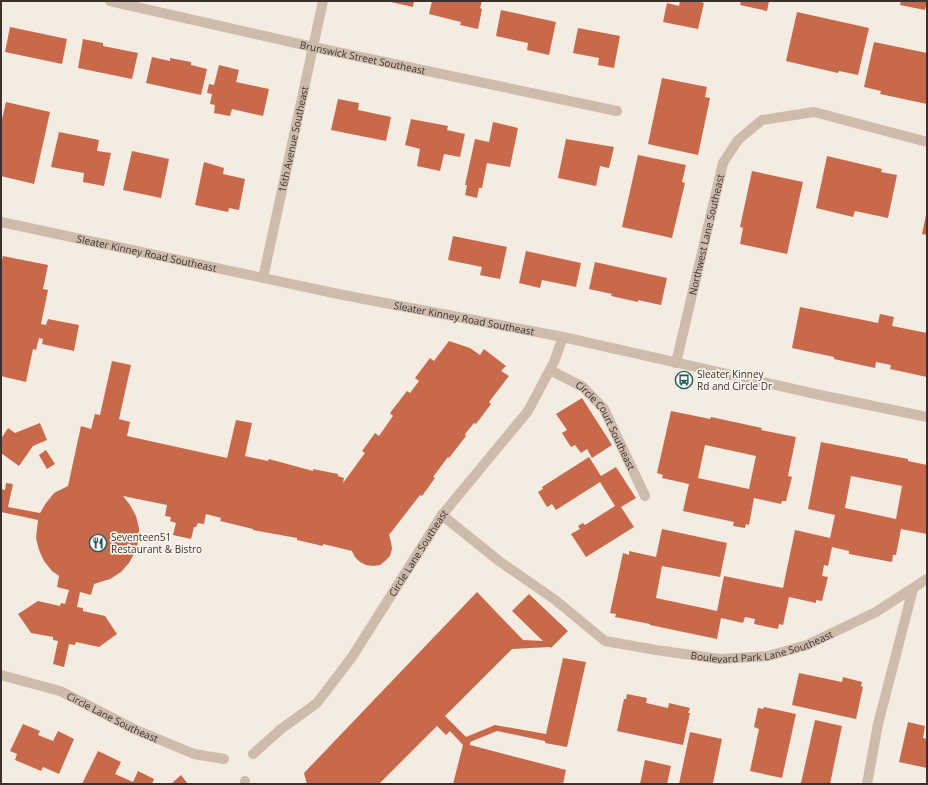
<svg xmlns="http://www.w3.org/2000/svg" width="928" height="785" font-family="'Open Sans',sans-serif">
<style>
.building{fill:#c8694b;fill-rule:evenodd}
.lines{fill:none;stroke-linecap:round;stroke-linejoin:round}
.minor{stroke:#cdbbac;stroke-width:10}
.tertiary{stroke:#cdbbac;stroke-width:10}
.labels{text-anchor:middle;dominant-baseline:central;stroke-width:3.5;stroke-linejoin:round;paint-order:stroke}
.street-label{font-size:10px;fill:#3b302b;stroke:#fbf5ee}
.poi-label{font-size:10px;fill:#3b302b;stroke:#fbf5ee;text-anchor:start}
</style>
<rect width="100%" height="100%" fill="#f4ebe1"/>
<path class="building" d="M386 1H414L413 7Z
M432 1H482L480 8 482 9 478 29 460 25 461 22 429 14Z
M680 1H701V2L704 3 698 29 663 22 667 3 679 6Z
M741 1H769L767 11 740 5Z
M901 1H927V2L925 10 900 5Z
M501 10 556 22 549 55 527 50 528 43 496 36Z
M797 12 869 28 858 75 839 71 838 73 786 61Z
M10 27 67 39 62 64 5 52Z
M578 28 620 36 614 68 598 65 599 58 573 53Z
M83 39 103 43V46L138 53 132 79 78 68Z
M874 42 927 53V104L880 94 881 91 864 87Z
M152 57 170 61V58L191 62V65L207 69 201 95 146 83Z
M219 65 239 70 236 82 269 89 263 116 232 109 230 116 214 113 215 105 210 104 212 94 207 93 209 84 214 85Z
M662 78 707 87 705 97 710 98 698 155 648 144Z
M338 99 359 103 358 110 391 117 386 141 331 130Z
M6 102 50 112 34 184 1 176V119H2Z
M411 119 448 126 447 130 465 134 460 157 444 154 440 171 417 166 420 149 405 145Z
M493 122 518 128 510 167 487 163 482 188H479L477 198 465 195 467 185H465L475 139 489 142Z
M59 132 99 140 97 151 111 153 104 186 83 182 84 173 51 167Z
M566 139 614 147 609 168 600 166 596 186 558 178Z
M132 151 169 159 161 198 123 190Z
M638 155 686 165 682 182 685 183 672 238 622 227Z
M827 156 882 169 881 172 897 175 888 218 855 211 853 217 816 208Z
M204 162 224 168 223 174 245 179 239 210 229 208 228 212 195 205Z
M752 171 803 182 787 254 740 244 743 228 740 227Z
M926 215H927V235L922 234Z
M453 236 507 247 500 279 480 275 482 267 448 260Z
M526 251 581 263 576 287 542 280 540 288 519 283Z
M3 256 48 265 43 289 48 290 41 324 46 325 48 319 79 325 74 351 42 344 43 339 39 338 36 350 33 349 26 382 1 376V265Z
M595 262 667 278 661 305 638 300V302L611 296 612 294 589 289Z
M800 307 878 323 880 314 894 317 892 326 927 333V377L890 369 891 365 876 362 875 368 834 359V357L792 348Z
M449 341 470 348 480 355 484 349 506 366 501 371 509 376 489 402 491 404 476 424 474 423 465 434 466 436 449 458 448 457 433 477 435 478 422 496 420 495 389 535 391 542 392 549 390 556 385 561 380 565 373 566 366 565 360 562 355 557 352 551 323 544V546L297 540V538L253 530V529L220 521 221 518 206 514 204 524 198 523 196 527H194L191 539 173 535 176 523 170 521 171 517 165 516 167 505 123 496 130 505 136 516 139 528V540L135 552 129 563 121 572 110 579 94 584 91 595 80 592 77 607 83 608V611L105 616 117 634 99 647 76 642 75 645 69 644 64 667 53 664 58 641 53 640V637L31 633 18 614 38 601 60 606 61 603 65 604 69 590 57 587 59 576 52 571 44 561 39 550 36 538 38 520 1 512V489L5 490 6 483 13 484 8 507 40 513 46 503 54 493 68 486 81 426 91 429 95 414 100 415 112 361 131 365 119 419 130 422 127 436 227 458 236 420 252 423 245 456 268 461 269 459 313 471V469L338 474V476L344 478 343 483 365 453 362 451 375 433 379 436 393 416 390 413 407 391 410 393 419 381 415 378 430 358 434 361Z
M582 398 612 445 592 458 587 449 581 453 575 445 571 447 562 433 567 430 556 414Z
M671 411 710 419 711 417 762 428 761 430 796 437 788 476 792 477 786 501H782L781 504 754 498 749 525 746 524 745 528 733 526 734 522 683 511 689 484 662 478 663 475 657 473ZM705 445 756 456 749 489 698 478Z
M40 423 47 440 33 446 19 466 1 453V439L8 428 15 433Z
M821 442 908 459V461L927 465V534L901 529 896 555H893L892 562 849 554V551L832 547 828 566 824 565 822 576 828 577 822 601 816 600V603L789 597 783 625 779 624 778 629 754 624 755 619 745 617 743 623 721 618 717 639 650 625V624L615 617 616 614 610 613 623 553 629 555V551L656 557 662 529 727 543 720 577 662 566 656 598 717 611 724 576 783 588 795 530 830 538 835 515 808 509ZM851 476 902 486 896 519 845 508Z
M46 450 55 464 47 469 39 455Z
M589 457 601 476 616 467 636 498 621 507 634 527 586 557 571 534 580 529 578 526 583 523 585 525 615 506 600 482 556 510 552 504 547 507 538 492 543 489 542 487Z
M477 592 523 640 543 641 512 611 529 594 568 631 551 648 550 647 512 649 445 716 466 737 495 725 546 734 563 658 586 662 567 747 545 743V741L497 731 470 742V745L566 770 563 784H453L463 745 450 731 446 735 437 726 379 784H307L304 773Z
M799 673 842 682 843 677 862 682 861 686 863 687 856 719 792 705Z
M627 694 647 698 646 703 668 708 669 703 690 708 688 713H690L683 745 617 731 624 699H626Z
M764 707 796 714 782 778 750 771 759 729 754 727 758 708 763 709Z
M815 720 842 726 830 784 801 783Z
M908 722 925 726 923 738 927 739V768L899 762Z
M23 724 40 731 38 735 53 741 58 731 74 739 59 774 43 767 41 771 15 760 17 754 10 751Z
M690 732 722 739 713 783 716 784H679Z
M98 751 121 762 115 774 133 782 138 771 154 779 152 784H82Z
M645 760 671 766 667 784H640Z
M181 775 188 784H171Z"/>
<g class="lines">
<g class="minor">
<path id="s1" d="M110 1 313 47 617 111"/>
<path id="s2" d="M263 278 323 1"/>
<path id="s3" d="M676 363 723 163 738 140 762 120 814 112 927 142"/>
<path id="s4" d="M550 370 583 387 604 409 645 496"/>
<path id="s5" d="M442 515 499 561 554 599 605 641 656 650 720 659 768 656 807 645 876 612 927 579"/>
<path id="s6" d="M1 675 60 691 134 729 194 754 224 759"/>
<path id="s7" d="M253 754 281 729 317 703 352 657 442 515 528 411 554 362 563 337"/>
<path d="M245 781V784"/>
<path d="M867 784 878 724 913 589"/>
</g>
<path class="tertiary" id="s8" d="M1 222 343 295 563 337 820 395 927 417"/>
</g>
<defs>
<symbol id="bus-ring" viewBox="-11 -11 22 22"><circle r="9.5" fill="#fbf5ee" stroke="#1f5a5e" stroke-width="1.5"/><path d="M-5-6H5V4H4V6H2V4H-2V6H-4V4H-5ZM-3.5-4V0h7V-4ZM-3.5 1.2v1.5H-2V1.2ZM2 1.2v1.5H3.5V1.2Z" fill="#1f5a5e"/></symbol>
<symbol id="restaurant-ring" viewBox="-11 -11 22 22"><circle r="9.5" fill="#fbf5ee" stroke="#1f5a5e" stroke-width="1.5"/><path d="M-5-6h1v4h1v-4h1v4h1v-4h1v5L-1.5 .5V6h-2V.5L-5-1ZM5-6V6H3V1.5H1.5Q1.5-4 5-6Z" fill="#1f5a5e"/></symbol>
</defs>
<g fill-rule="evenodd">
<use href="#bus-ring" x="674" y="370" width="20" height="20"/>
<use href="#restaurant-ring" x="88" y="533" width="20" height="20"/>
</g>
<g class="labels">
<g class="street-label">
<text stroke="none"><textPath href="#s1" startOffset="259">Brunswick Street Southeast</textPath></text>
<text stroke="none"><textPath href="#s2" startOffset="142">16th Avenue Southeast</textPath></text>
<text stroke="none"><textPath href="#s3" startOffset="132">Northwest Lane Southeast</textPath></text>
<text stroke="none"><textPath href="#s8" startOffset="149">Sleater Kinney Road Southeast</textPath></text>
<text stroke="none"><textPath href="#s8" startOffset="473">Sleater Kinney Road Southeast</textPath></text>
<text stroke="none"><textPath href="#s4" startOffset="82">Circle Court Southeast</textPath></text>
<text stroke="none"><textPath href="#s7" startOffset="263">Circle Lane Southeast</textPath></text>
<text stroke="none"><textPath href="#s5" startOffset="366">Boulevard Park Lane Southeast</textPath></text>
<text stroke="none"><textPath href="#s6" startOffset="120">Circle Lane Southeast</textPath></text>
</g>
<g class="poi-label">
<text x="697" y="374">Sleater Kinney<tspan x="697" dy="12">Rd and Circle Dr</tspan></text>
<text x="111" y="537">Seventeen51<tspan x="111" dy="12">Restaurant &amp; Bistro</tspan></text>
</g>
</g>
<rect width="928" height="785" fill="none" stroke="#3b302b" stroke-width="4"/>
</svg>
